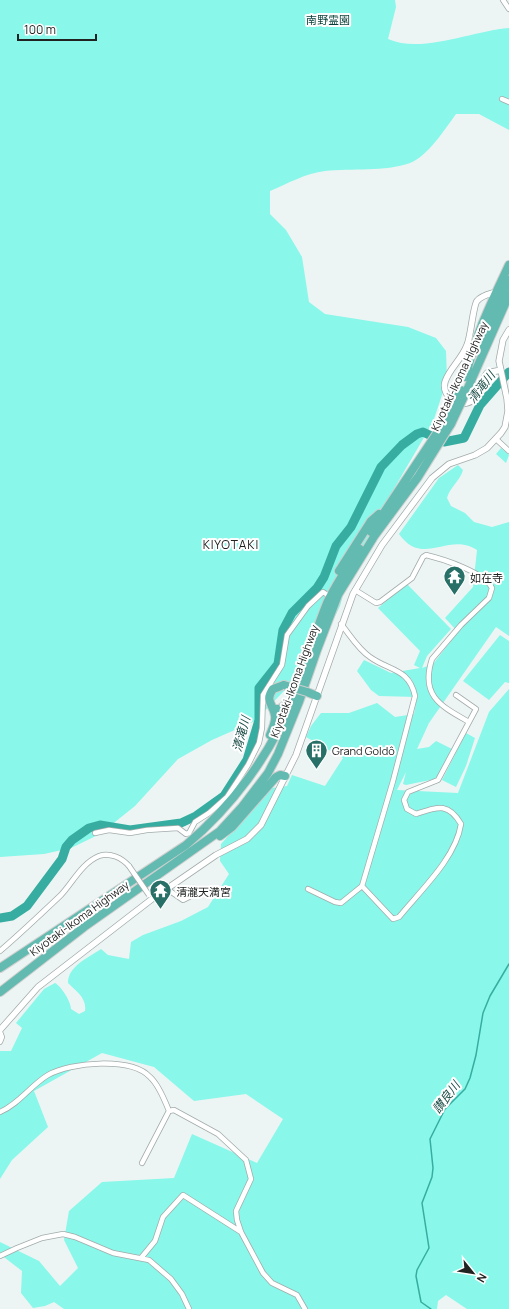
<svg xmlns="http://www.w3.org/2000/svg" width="509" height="1309" font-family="Manrope,'Noto Sans JP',sans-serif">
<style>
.green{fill:#89f7e9}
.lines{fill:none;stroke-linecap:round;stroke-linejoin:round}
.stream{stroke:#36ada0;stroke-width:1.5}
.river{stroke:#36ada0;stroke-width:9}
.minor-casing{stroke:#a2abaa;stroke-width:6}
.tertiary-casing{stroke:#a2abaa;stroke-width:7}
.trunk-casing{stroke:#cecfce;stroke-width:10}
.minor{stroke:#fff;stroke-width:4.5}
.tertiary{stroke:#fff;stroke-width:5.5}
.trunk{stroke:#62bab0;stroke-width:8}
.minor-bridge-casing{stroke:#a2abaa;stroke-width:6;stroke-linecap:butt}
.trunk-bridge-casing{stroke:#cecfce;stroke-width:10;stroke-linecap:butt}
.minor-bridge{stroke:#fff;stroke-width:4.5}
.trunk-bridge{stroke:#62bab0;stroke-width:8}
.labels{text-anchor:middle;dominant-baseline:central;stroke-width:4;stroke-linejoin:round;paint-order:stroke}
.park-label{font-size:11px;fill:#073e38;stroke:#fff}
.street-label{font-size:11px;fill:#202322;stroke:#fff}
.poi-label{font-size:11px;fill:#202322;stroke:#fff;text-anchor:start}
.water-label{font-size:12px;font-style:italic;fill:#1a4c46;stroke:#fff}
.neighbourhood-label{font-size:12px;letter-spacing:1px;fill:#202322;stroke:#fff}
</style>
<rect width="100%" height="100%" fill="#ecf5f4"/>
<path class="green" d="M0 0H395L396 7 388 39C422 54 472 31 509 28V130L479 114H456C445 129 428 156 410 163 385 172 351 168 325 171 306 173 287 184 270 191V214L286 230 302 257 309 302 325 314 408 327 436 338 446 351 447 380 433 422 388 499 349 574 340 606 314 660 255 721 212 740 178 759 135 806 100 834 71 848 44 854 0 857Z
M501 448 509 455 506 463 496 454Z
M458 465 463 470C460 481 450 487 447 498L451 506 465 513 474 522 492 527 509 522V636L496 627 429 723 417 749 429 747 436 741 452 749 438 775 435 779 406 785 403 784 406 772 397 790 458 793 489 712 509 689V1309H467L446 1295 438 1301 437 1309H64L54 1302 45 1306 33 1308 21 1293 22 1271 0 1254V1242L39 1261 60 1286 78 1268 64 1240 69 1211 102 1182 174 1178 192 1134 257 1163 283 1119 246 1094 194 1101 154 1067 102 1053 34 1091 48 1127 12 1160 0 1179V1051H11L22 1028 16 1023 44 989 55 983C62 987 71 1002 71 1009L79 1014 85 1011C87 998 76 991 68 983 68 966 88 958 101 949L108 955 129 959 131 942 143 935 181 921 208 907 229 874 220 861 221 844 272 788 287 786 292 775 325 786 343 758 306 737 311 726 321 713H349L377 703 395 717 414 714 417 697 379 696 371 690 357 671 364 660 391 673 420 668 414 665 420 651 378 608 405 585H408L451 629 427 656 422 668 433 664 458 632 445 618 473 587 477 550C448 531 423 568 399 534L439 478Z
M500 635 509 641V683L505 682 489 700 463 681Z
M466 733 475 738 466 766 456 787 442 780Z"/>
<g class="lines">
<path class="stream" d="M431 1309 421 1302 416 1276 417 1270 429 1248 422 1203 432 1177 433 1168 430 1139 445 1109 465 1089 470 1078 476 1055 483 1013 490 996 509 964"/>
<path class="river" d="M0 918 12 916 27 906 62 859 66 847 72 840 89 828 100 825 130 830 181 823 196 816 224 796 247 760 259 720V688L278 664 283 630 292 613 317 588 324 577 336 546 351 527 381 467 402 445 417 434 423 432 444 442 464 438 480 405 509 372"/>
<defs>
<path id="minor" d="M503 0 509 9
M502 99 509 102
M496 439 509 451
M355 590 376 603 380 602 412 578 423 557 426 555C443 559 484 572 492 588L489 598 461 625 432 659C420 696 441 706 469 722
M95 833 109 830 130 833 147 830 178 828 186 834 189 833 195 822 209 813 227 797 248 765 259 743 262 728 263 695 282 665 287 635 308 606 323 592 326 594
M362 886 393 919 399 917C420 891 456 858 461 824 448 802 438 807 416 814L407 809 404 800 408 792 438 780 476 709 456 695
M167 889 183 900 189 897 194 888
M308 889 335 902 341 903 362 886 393 781 415 696C409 668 389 671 370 657 358 649 350 635 341 624
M0 951C21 933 41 914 61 895 73 882 82 863 99 856 110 852 122 858 129 866
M0 1032 2 1037 0 1042
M169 1111 174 1110 218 1134 246 1160 251 1179 236 1211 237 1220 241 1232 263 1273 272 1283 297 1295 305 1309
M0 1112C19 1104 31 1085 48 1075 71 1062 131 1057 150 1077 159 1085 165 1101 169 1111
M142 1163 169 1111
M0 1256 17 1248 42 1238 63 1234 75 1237 113 1253 149 1260 171 1279 182 1294 189 1309
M141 1258 155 1241 163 1217 183 1195 241 1232"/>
<path id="tertiary" d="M496 292C490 294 482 295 477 301 473 306 471 336 467 345 462 359 449 369 445 382 441 397 461 410 473 400 480 393 481 381 487 373L501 370
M0 1030 38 987 152 899 216 855 247 839 261 825 296 755 353 594 382 545 432 478 449 464 475 455 487 448 501 433 505 427 508 411 507 399 499 361 503 340 509 330"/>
<path id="trunk" d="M479 348 509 280
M466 377C474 337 492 301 509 265
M467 390 509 295
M371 532 445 421
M339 571 371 521 379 514
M307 692 317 696
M273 709H280L285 705
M270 735C272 730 276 722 275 716 274 705 264 701 273 689L284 685
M220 836 232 827 276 777 280 775 285 776
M0 968 186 845C231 807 270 756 292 700 305 668 314 635 327 603 336 584 348 566 360 549
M0 992 84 927 220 831 242 807 268 773 278 754 299 702 317 650 338 595 375 535 418 477 451 424"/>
</defs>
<use href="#minor" class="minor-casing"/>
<use href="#tertiary" class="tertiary-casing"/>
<use href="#trunk" class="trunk-casing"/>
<use href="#minor" class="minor"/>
<use href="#tertiary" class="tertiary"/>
<use href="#trunk" class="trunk"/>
<defs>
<path id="minor-bridge" d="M129 866 149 895"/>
<path id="trunk-bridge" d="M445 421 460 389
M451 424 467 390
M284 685 307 692"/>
</defs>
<use href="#minor-bridge" class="minor-bridge-casing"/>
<use href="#trunk-bridge" class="trunk-bridge-casing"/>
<use href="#minor-bridge" class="minor-bridge"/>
<use href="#trunk-bridge" class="trunk-bridge"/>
</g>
<defs>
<symbol id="temple-pin" viewBox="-11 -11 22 30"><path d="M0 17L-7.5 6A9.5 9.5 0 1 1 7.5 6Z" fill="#287067" stroke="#fff"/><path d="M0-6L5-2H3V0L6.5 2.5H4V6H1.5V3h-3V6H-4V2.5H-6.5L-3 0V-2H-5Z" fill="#fff"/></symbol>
<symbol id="building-pin" viewBox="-11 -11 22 30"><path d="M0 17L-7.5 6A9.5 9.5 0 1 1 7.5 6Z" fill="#287067" stroke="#fff"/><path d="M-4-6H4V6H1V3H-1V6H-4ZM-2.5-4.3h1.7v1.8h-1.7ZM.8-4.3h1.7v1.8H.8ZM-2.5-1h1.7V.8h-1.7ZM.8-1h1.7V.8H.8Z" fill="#fff"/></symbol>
</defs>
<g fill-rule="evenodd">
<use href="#temple-pin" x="442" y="564" width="25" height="34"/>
<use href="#building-pin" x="304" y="738" width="25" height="34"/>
<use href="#temple-pin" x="148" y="878" width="25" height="34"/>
</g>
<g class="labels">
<g class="park-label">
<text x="328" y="19">南野霊園</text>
</g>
<g class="street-label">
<text transform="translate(459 376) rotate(-65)">Kiyotaki-Ikoma Highway</text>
<text transform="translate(294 681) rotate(-70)">Kiyotaki-Ikoma Highway</text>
<text transform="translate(79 918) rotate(-36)">Kiyotaki-Ikoma Highway</text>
</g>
<g class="poi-label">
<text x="470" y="577">如在寺</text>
<text x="332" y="750">Grand Goldô</text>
<text x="176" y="891">清瀧天満宮</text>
</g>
<g class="water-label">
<text transform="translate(481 387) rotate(-52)">清滝川</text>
<text transform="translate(241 734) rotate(-75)">清滝川</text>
<text transform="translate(446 1097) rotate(-53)">讃良川</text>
</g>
<g class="neighbourhood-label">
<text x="231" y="544">KIYOTAKI</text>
</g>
</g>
<g transform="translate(473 1273) rotate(120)" stroke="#ffffff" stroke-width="3" paint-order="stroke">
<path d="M0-3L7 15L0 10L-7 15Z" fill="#202322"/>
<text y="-6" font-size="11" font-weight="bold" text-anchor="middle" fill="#202322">N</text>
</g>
<path d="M18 34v6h78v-6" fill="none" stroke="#202322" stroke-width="2"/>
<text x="24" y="34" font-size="12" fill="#202322" stroke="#ffffff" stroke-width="3" paint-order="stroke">100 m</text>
</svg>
